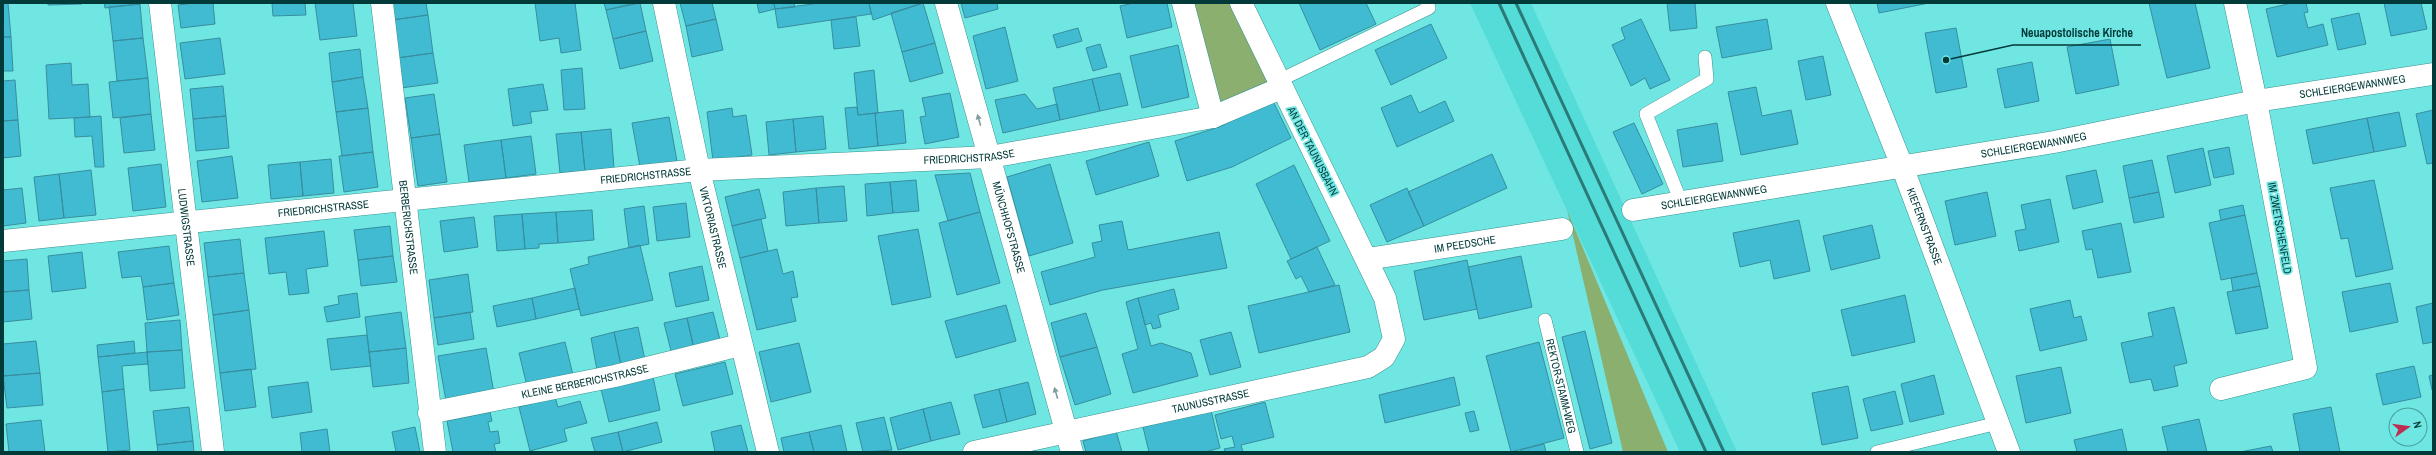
<svg xmlns="http://www.w3.org/2000/svg" width="2436" height="455" font-family="'Archivo Narrow',sans-serif">
<style>
.built{fill:#54dcd8}
.green{fill:#8baf6f}
.building{fill:#41bbd1;stroke:#378e9f}
.lines{fill:none;stroke-linecap:round;stroke-linejoin:round}
.service-casing{stroke:#379390;stroke-width:14}
.minor-casing{stroke:#379390;stroke-width:23}
.tertiary-casing{stroke:#379390;stroke-width:23}
.service{stroke:#fff;stroke-width:13}
.minor{stroke:#fff;stroke-width:22}
.tertiary{stroke:#fff;stroke-width:22}
.rail{stroke:#2a7a78;stroke-width:3}
.oneway{fill:#809c9c}
.labels{text-anchor:middle;dominant-baseline:central;stroke-width:3.5;stroke-linejoin:round;paint-order:stroke}
.street-label{font-size:11px;fill:#013a39;stroke:#70e6e2}
.leader{fill:none;stroke:#013a39;stroke-width:1.5}
.callout-dot{fill:#013a39;stroke:#70e6e2;stroke-width:1.5}
.callout-label{font-size:12px;text-anchor:middle;font-weight:bold;fill:#013a39;stroke:#70e6e2;stroke-width:3.5;stroke-linejoin:round;paint-order:stroke}
</style>
<rect width="100%" height="100%" fill="#70e6e2"/>
<path class="built" d="M1470 3H1531L1737 452H1680Z"/>
<path class="green" d="M1183 3H1241L1281 88 1213 117Z
M1567 210 1668 452H1623Z"/>
<path class="building" d="M3 3H8L11 37H3Z
M48 3H82V4L48 5Z
M104 3H140V4L105 8Z
M196 3H213L215 24 181 28 178 5Z
M272 3H305L306 15 273 16Z
M315 3H353L357 36 320 40Z
M389 3H426L428 15 392 20Z
M535 3H575L581 50 561 53 559 38 540 41Z
M604 3H636L606 10Z
M640 3 646 31 613 39 606 10Z
M680 3H712L716 19 686 26Z
M757 3H774L775 9 759 13Z
M774 3H794L795 7 775 9Z
M820 3H869L871 14 778 28 775 9Z
M869 3H923L873 20Z
M923 3 935 43 902 52 891 13Z
M961 3H997L998 9 965 18Z
M1134 3H1167L1172 27 1127 38 1120 6Z
M1299 3H1366L1376 24 1320 50Z
M1667 3H1695L1697 28 1670 31Z
M1877 3H1929L1879 13Z
M2149 3H2195L2210 68 2167 78Z
M2292 3H2306L2308 12 2304 13 2308 28 2323 24 2328 45 2277 57 2266 9Z
M2384 3H2421L2427 29 2391 36Z
M140 4 143 38 113 41 109 7Z
M2359 13 2366 44 2338 50 2331 19Z
M428 15 433 53 397 58 392 20Z
M856 17 860 46 834 49 831 20Z
M716 19 723 50 692 57 686 26Z
M1641 19 1670 80 1650 89 1645 78 1631 86 1612 45 1625 39 1621 28Z
M1767 19 1772 49 1722 58 1716 27Z
M1431 24 1447 58 1391 85 1375 50Z
M1005 27 1018 81 986 89 973 36Z
M1078 28 1082 41 1057 48 1053 35Z
M1956 28 1967 87 1936 93 1925 33Z
M646 31 653 61 620 69 613 39Z
M3 37H11L13 71H3Z
M143 38 148 78 117 81 113 41Z
M220 38 225 74 185 79 180 43Z
M2110 39 2119 85 2076 94 2067 47Z
M935 43 943 73 910 82 902 52Z
M1100 44 1107 67 1093 71 1086 48Z
M1178 45 1189 97 1142 108 1130 56Z
M360 49 363 77 332 82 329 53Z
M433 53 438 83 401 88 397 58Z
M1823 56 1831 95 1806 100 1798 61Z
M2032 62 2039 101 2005 108 1997 69Z
M71 63 72 85 88 84 90 117 49 119 46 65Z
M582 68 585 109 564 110 561 70Z
M874 70 878 113 858 115 854 73Z
M1120 73 1128 105 1100 111 1092 79Z
M363 77 368 108 336 112 332 82Z
M148 78 151 114 113 118 109 82Z
M1092 79 1100 111 1060 120 1053 88Z
M15 80 18 120 3 121V81Z
M543 84 548 110 530 112 532 123 513 126 508 89Z
M223 86 226 116 193 119 190 89Z
M1756 87 1762 116 1791 110 1798 144 1741 155 1728 92Z
M950 93 959 137 925 144 920 117 926 116 922 98Z
M434 94 440 134 411 138 405 98Z
M1025 94 1037 109 1057 104 1060 120 1003 133 995 100Z
M1411 95 1419 113 1445 101 1454 121 1397 147 1381 108Z
M1273 101 1291 138 1232 167 1187 181 1175 141 1219 127Z
M857 107 858 115 875 113 878 146 849 149 845 108Z
M368 108 373 152 342 156 336 112Z
M732 108 733 117 746 115 752 155 713 161 707 112Z
M903 110 906 143 878 146 875 113Z
M2433 110V163L2427 164 2416 114Z
M2399 112 2406 146 2374 152 2367 118Z
M151 114 155 150 124 153 120 118Z
M101 116 104 167H95L92 136 75 137 74 118Z
M226 116 229 148 196 151 193 119Z
M823 116 826 149 796 152 793 119Z
M669 117 677 161 640 167 632 123Z
M2367 118 2374 152 2313 164 2306 130Z
M793 119 796 152 769 155 766 122Z
M18 120 21 156 3 158V121Z
M1634 123 1663 184 1642 194 1613 132Z
M1717 123 1723 161 1683 167 1677 130Z
M611 129 614 168 585 171 581 132Z
M581 132 585 171 560 173 556 134Z
M440 134 447 182 418 186 411 138Z
M531 136 536 174 506 178 501 140Z
M501 140 506 178 469 182 464 145Z
M1149 142 1159 176 1096 195 1086 161Z
M2229 147 2234 174 2214 178 2208 151Z
M2203 148 2211 185 2175 193 2167 156Z
M373 152 378 187 344 192 339 156Z
M1492 154 1507 188 1424 226 1408 192Z
M232 156 238 198 202 202 197 161Z
M331 159 334 193 303 196 300 162Z
M2152 160 2159 192 2129 198 2123 166Z
M300 162 303 196 271 199 268 165Z
M161 164 166 207 133 211 128 168Z
M1050 164 1073 243 1029 256 1007 177Z
M1294 165 1330 241 1291 259 1256 184Z
M91 170 96 215 64 218 59 174Z
M2096 170 2103 202 2073 209 2066 176Z
M970 173 980 212 948 221 935 175Z
M59 174 64 218 39 221 34 177Z
M916 180 919 211 893 213 890 182Z
M2374 180 2393 269 2356 277 2348 238 2341 239 2330 188Z
M890 182 893 213 867 216 865 184Z
M844 186 847 221 819 223 816 188Z
M22 188 26 223 3 226V190Z
M816 188 819 223 786 226 783 192Z
M1407 188 1424 226 1387 242 1370 205Z
M759 189 766 218 732 226 725 197Z
M1987 192 1996 236 1955 245 1945 201Z
M2159 192 2164 217 2134 223 2129 198Z
M2050 199 2059 242 2019 251 2015 231 2026 229 2021 205Z
M686 203 690 237 657 241 653 207Z
M2243 205 2245 215 2221 220 2219 210Z
M644 206 649 244 629 248 624 209Z
M592 210 594 240 558 243 556 212Z
M556 212 558 243 539 244V248L525 249 522 214Z
M980 212 1000 283 957 295 939 223Z
M522 214 525 249 497 251 494 216Z
M2245 215 2257 273 2221 280 2209 223Z
M474 217 478 247 444 252 440 221Z
M761 219 768 251 740 258 732 226Z
M1799 220 1810 271 1774 279 1770 260 1740 267 1733 233Z
M1122 221 1128 250 1219 232 1227 268 1103 290 1050 305 1041 272 1095 257 1092 243 1102 241 1099 225Z
M2121 223 2131 272 2098 278 2092 249 2086 250 2082 231Z
M1872 225 1880 258 1831 270 1823 236Z
M390 226 393 256 358 260 354 230Z
M918 229 931 297 892 305 878 236Z
M324 231 328 266 306 269 309 293 289 295 286 272 269 274 265 238Z
M240 239 244 273 208 277 204 243Z
M640 245 653 300 581 316 570 269 589 264 588 257Z
M169 246 174 283 143 287 141 276 122 278 118 252Z
M1317 247 1335 285 1309 292 1301 276 1296 279 1287 261Z
M777 249 783 274 793 271 798 297 791 298 796 321 757 330 740 258Z
M82 252 86 288 52 292 48 256Z
M393 256 397 282 361 286 358 260Z
M1521 256 1532 307 1479 319 1468 267Z
M27 259 29 290 3 292V261Z
M1467 260 1477 309 1424 320 1414 271Z
M702 266 709 300 676 307 669 273Z
M244 273 249 310 213 315 208 277Z
M2257 273 2260 286 2233 291 2231 278Z
M468 274 473 312 434 318 429 280Z
M174 283 179 315 147 320 143 287Z
M2390 283 2398 322 2350 332 2342 292Z
M1339 285 1350 332 1259 353 1248 306Z
M2260 286 2268 328 2236 334 2227 292Z
M575 288 579 309 536 319 532 298Z
M1174 289 1179 309 1158 315 1161 327 1153 329 1151 323 1145 325 1138 298Z
M29 290 32 319 3 322V292Z
M357 293 360 317 327 322 324 307 339 304 338 296Z
M1905 295 1915 342 1852 356 1841 310Z
M532 298 536 319 497 327 493 306Z
M1138 298 1151 346 1161 343 1191 353 1198 376 1133 393 1122 354 1138 349 1126 302Z
M2070 300 2074 318 2081 316 2087 340 2040 351 2030 309Z
M2433 303V342L2423 344 2416 307Z
M1006 305 1016 341 956 358 945 321Z
M2174 307 2187 363 2174 366 2178 386 2154 391 2151 379 2130 383 2121 343 2153 336 2148 313Z
M249 310 256 369 220 373 213 315Z
M401 312 406 348 369 352 365 317Z
M470 312 474 339 438 345 434 318Z
M713 312 721 344 694 349 687 318Z
M1086 313 1097 347 1060 357 1051 323Z
M687 318 694 349 672 355 664 323Z
M180 320 182 350 147 352 145 323Z
M638 327 645 360 621 365 614 332Z
M1585 331 1612 443 1590 449 1562 337Z
M614 332 621 365 597 370 591 338Z
M1231 332 1241 367 1210 375 1200 340Z
M367 335 371 366 331 370 327 339Z
M36 341 40 373 3 376V344Z
M134 341 135 353 98 357 97 345Z
M565 342 573 375 527 386 519 353Z
M1539 342 1564 438 1511 452 1486 356Z
M799 343 811 392 771 402 759 352Z
M1097 347 1111 394 1075 405 1060 357Z
M406 348 409 383 373 387 369 352Z
M486 348 494 393 446 401 438 356Z
M182 350 185 388 150 391 147 352Z
M147 352 148 364 122 366 124 389 102 392 98 357Z
M725 362 733 394 683 406 675 374Z
M2414 366 2421 397 2383 405 2376 374Z
M2061 367 2071 413 2026 423 2016 376Z
M251 369 256 407 225 411 220 373Z
M40 373 43 405 7 408 3 376Z
M1934 375 1944 414 1910 422 1901 384Z
M2433 375V389L2432 390 2429 376Z
M653 377 660 410 609 422 601 389Z
M1454 377 1460 405 1385 423 1379 395Z
M308 382 312 412 272 418 268 387Z
M1028 382 1036 414 1007 422 999 389Z
M1848 386 1858 438 1822 445 1812 393Z
M124 389 130 450 108 452 102 392Z
M999 389 1007 422 983 428 974 395Z
M1895 391 1903 424 1871 431 1863 399Z
M555 397 558 407 580 401 587 423 564 429 567 441 530 451 519 407Z
M951 402 960 434 931 441 923 409Z
M1265 402 1274 437 1241 445 1243 452H1225L1224 449 1235 447 1232 436 1221 439 1215 415Z
M189 407 193 441 157 445 153 411Z
M2331 407 2340 452H2300L2293 414Z
M923 409 931 441 898 450 890 418Z
M1211 410 1220 448 1205 452H1149L1143 427Z
M1474 411 1479 430 1470 432 1465 413Z
M490 412 492 421 488 422 490 432 498 431 500 443 494 444 496 452H453L447 421Z
M884 417 892 450 863 452 856 423Z
M2199 419 2207 452H2168L2162 427Z
M41 420 45 452H9L6 424Z
M657 422 662 442 623 452 618 432Z
M741 425 748 452H715L711 432Z
M841 425 847 452H814L809 432Z
M415 427 420 452H396L392 432Z
M327 429 330 452H302L300 433Z
M2122 429 2127 452H2077L2074 440Z
M1116 431 1122 452H1086L1083 441Z
M618 432 623 452H595L591 438Z
M809 432 814 452H784L781 438Z
M193 441 194 452H158L157 445Z
M1544 444 1546 452H1521L1520 450Z
M2271 446 2273 452H2240Z"/>
<g class="lines">
<defs>
<g id="service">
<path d="M1278 81 1429 8 1427 3"/>
<path d="M1681 202 1646 114 1707 79 1705 57"/>
<path id="s1" d="M1545 320 1577 452"/>
<path d="M1877 452 1998 423"/>
</g>
<g id="minor">
<path id="s2" d="M160 3 213 452"/>
<path id="s3" d="M382 3 435 452"/>
<path id="s4" d="M664 3 699 170 768 452"/>
<path d="M1183 3 1213 117"/>
<path id="s5" d="M1837 3 1902 166 2009 452"/>
<path id="s6" d="M1633 210 2054 142 2256 101 2433 74"/>
<path id="s7" d="M3 241 699 170 990 157 1213 117 1281 88"/>
<path id="s8" d="M1367 259 1562 229"/>
<path d="M2221 389 2306 368 2256 101 2235 3"/>
<path id="s9" d="M429 413 615 376 740 345"/>
<path id="s10" d="M974 452 1368 367 1384 357 1394 339 1385 298 1241 3"/>
</g>
<g id="tertiary">
<path id="s11" d="M946 3 1072 452"/>
</g>
</defs>
<use href="#service" class="service-casing"/>
<use href="#minor" class="minor-casing"/>
<use href="#tertiary" class="tertiary-casing"/>
<use href="#service" class="service"/>
<use href="#minor" class="minor"/>
<use href="#tertiary" class="tertiary"/>
<path class="rail" d="M1499 3 1706 452
M1516 3 1724 452"/>
</g>
<defs><path id="oneway-solid" d="M-6-.8H1V-3.2L6.5 0L1 3.2V.8H-6Z"/></defs>
<g class="oneway">
<use href="#oneway-solid" transform="translate(979 120) rotate(-106)"/>
<use href="#oneway-solid" transform="translate(1056 393) rotate(-106)"/>
</g>
<g class="labels">
<g class="street-label">
<text stroke="none"><textPath href="#s6" startOffset="730">SCHLEIERGEWANNWEG</textPath></text>
<text stroke="none"><textPath href="#s6" startOffset="406">SCHLEIERGEWANNWEG</textPath></text>
<text transform="translate(1313 151) rotate(63)">AN DER TAUNUSBAHN</text>
<text stroke="none"><textPath href="#s7" startOffset="970">FRIEDRICHSTRASSE</textPath></text>
<text stroke="none"><textPath href="#s7" startOffset="646">FRIEDRICHSTRASSE</textPath></text>
<text stroke="none"><textPath href="#s6" startOffset="82">SCHLEIERGEWANNWEG</textPath></text>
<text stroke="none"><textPath href="#s7" startOffset="322">FRIEDRICHSTRASSE</textPath></text>
<text stroke="none"><textPath href="#s11" startOffset="233">MÜNCHHOFSTRASSE</textPath></text>
<text stroke="none"><textPath href="#s5" startOffset="240">KIEFERNSTRASSE</textPath></text>
<text stroke="none"><textPath href="#s2" startOffset="226">LUDWIGSTRASSE</textPath></text>
<text stroke="none"><textPath href="#s3" startOffset="226">BERBERICHSTRASSE</textPath></text>
<text stroke="none"><textPath href="#s4" startOffset="230">VIKTORIASTRASSE</textPath></text>
<text transform="translate(2280 228) rotate(80)">IM ZWETSCHENFELD</text>
<text stroke="none"><textPath href="#s8" startOffset="99">IM PEEDSCHE</textPath></text>
<text stroke="none"><textPath href="#s9" startOffset="159">KLEINE BERBERICHSTRASSE</textPath></text>
<text stroke="none"><textPath href="#s1" startOffset="68">REKTOR-STAMM-WEG</textPath></text>
<text stroke="none"><textPath href="#s10" startOffset="242">TAUNUSSTRASSE</textPath></text>
</g>
</g>
<path class="leader" d="M1946 60L2013 45H2141"/>
<circle class="callout-dot" cx="1946" cy="60" r="4"/>
<g class="callout-label">
<text x="2077" y="37">Neuapostolische Kirche</text>
</g>
<rect width="2436" height="455" fill="none" stroke="#013a39" stroke-width="8"/>
<g transform="translate(2408 427) rotate(76)"><circle r="19" fill="#70e6e2" stroke="#44a19e"/>
<path d="M0-3L7 15L0 10L-7 15Z" fill="#bd2d50"/>
<text y="-6" font-size="11" font-weight="bold" text-anchor="middle" fill="#013a39">N</text>
</g>
</svg>
